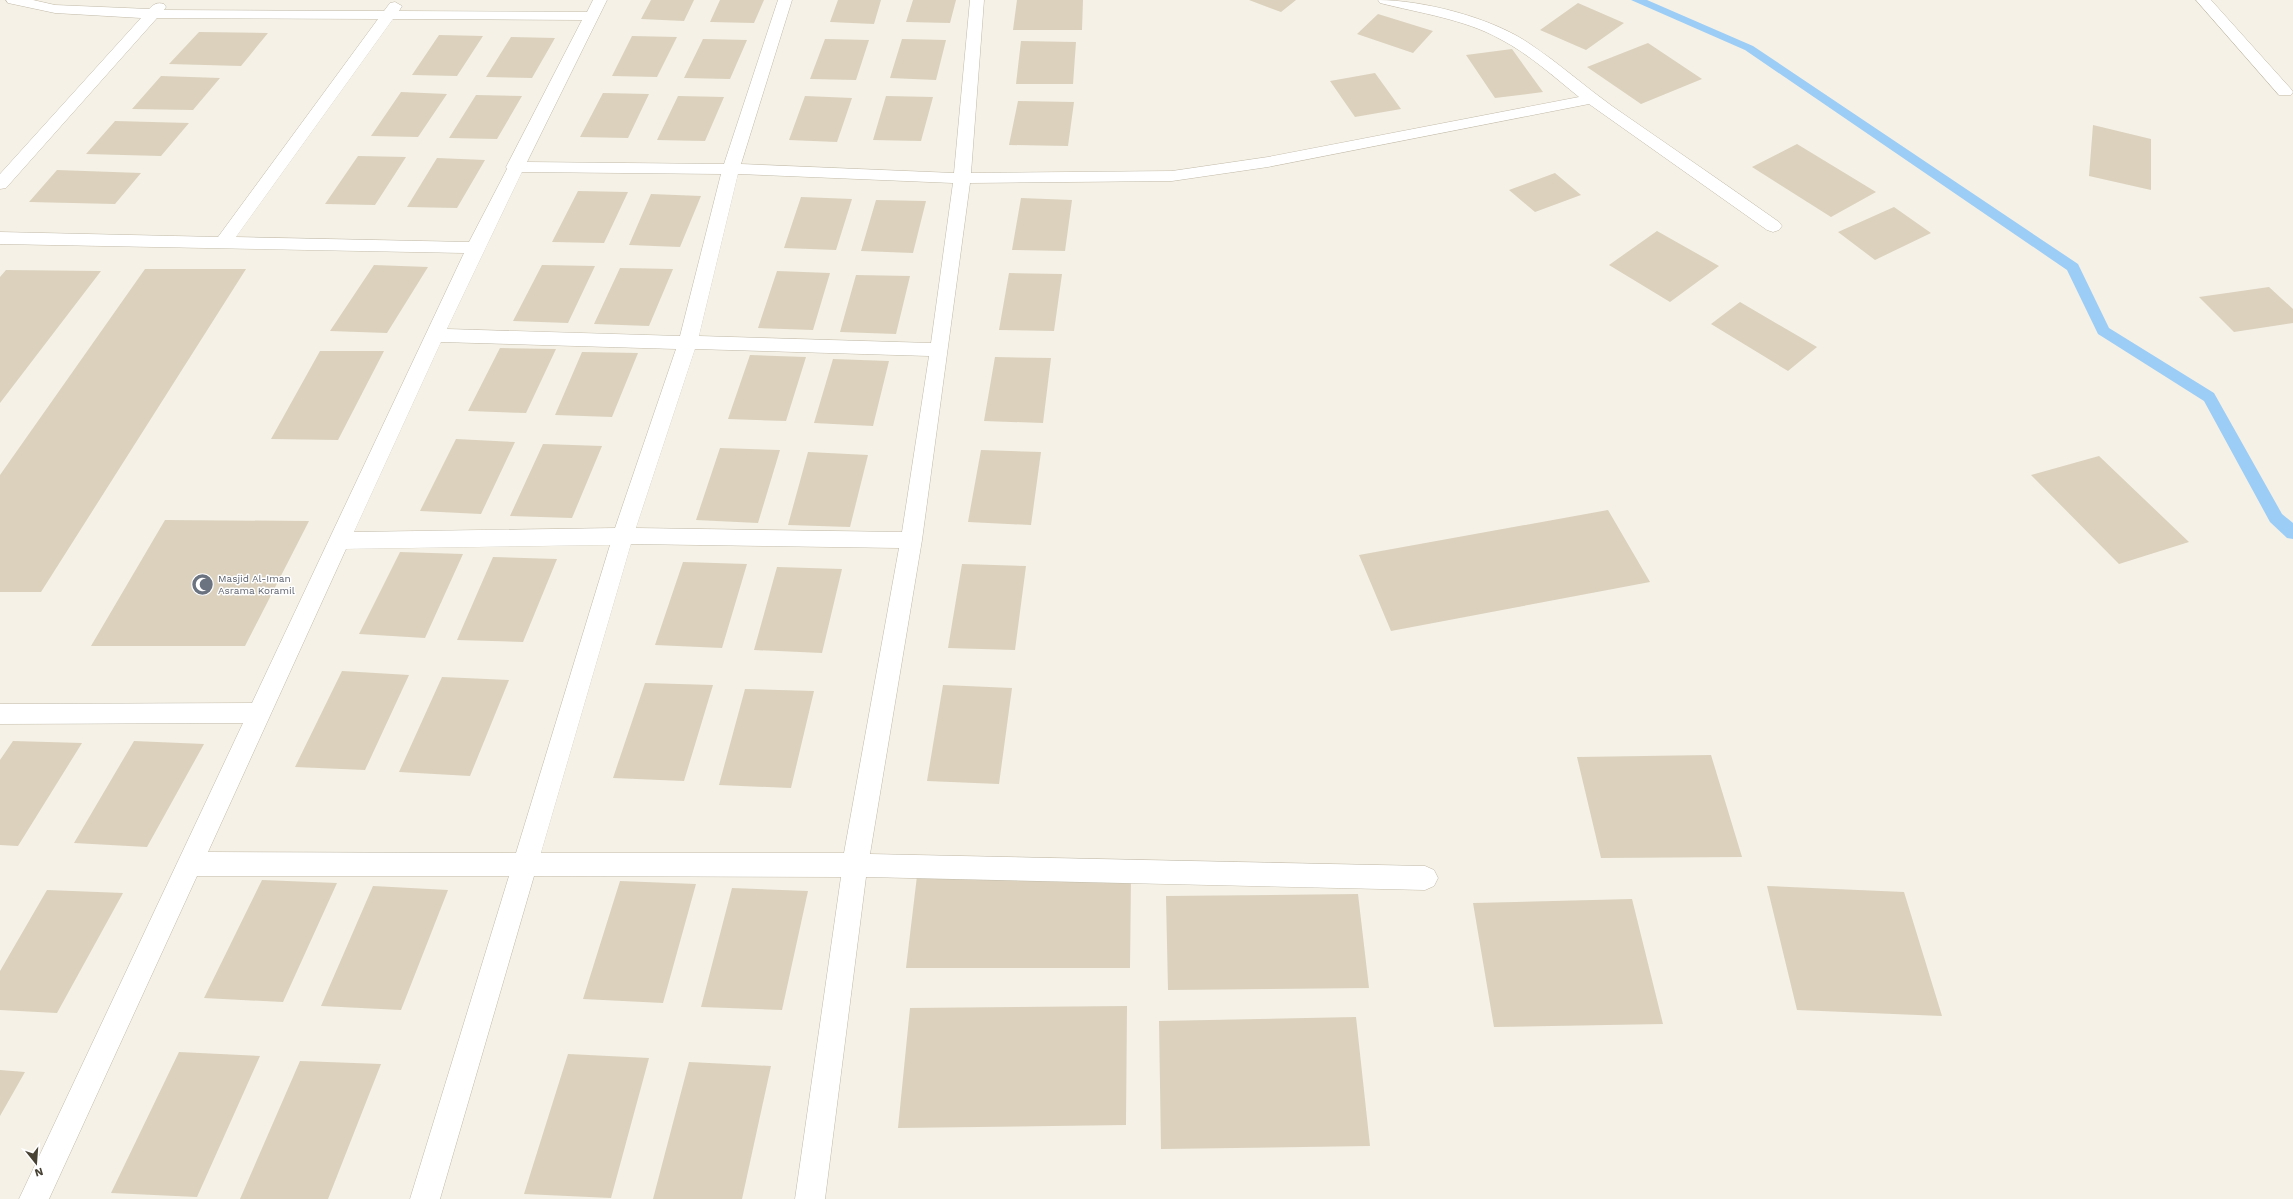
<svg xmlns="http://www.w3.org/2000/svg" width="2293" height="1199" font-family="'Work Sans',sans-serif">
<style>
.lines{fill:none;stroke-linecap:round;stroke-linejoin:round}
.stream{fill:#9ccdf7;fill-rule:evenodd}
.building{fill:#dbd1bd}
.street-casing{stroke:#c1baa8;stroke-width:1}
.street{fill:#fff;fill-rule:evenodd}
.labels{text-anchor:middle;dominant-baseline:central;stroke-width:3;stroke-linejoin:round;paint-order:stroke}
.worship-label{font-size:10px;fill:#5b616d;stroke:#fff;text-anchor:start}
</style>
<rect width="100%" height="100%" fill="#f5f1e6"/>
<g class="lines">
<path class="stream" d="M1631 0H1647L1753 46 2078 264 2109 328 2214 393 2282 514 2293 523V539L2287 538 2270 522 2204 401 2098 334 2067 270 1745 50Z"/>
</g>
<path class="building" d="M651 0H694L684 21 641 19Z
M720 0H764L754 23 710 22Z
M838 0H881L874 24 830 22Z
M913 0H956L950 23 906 22Z
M1017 0H1083L1082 30H1013Z
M1249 0H1296L1281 12Z
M1578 3 1624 23 1586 50 1540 30Z
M1378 14 1433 31 1413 53 1357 34Z
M199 32 268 33 241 66 169 64Z
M439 35 483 36 457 76 412 75Z
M632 36 677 37 657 77 612 76Z
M511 37 555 38 532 78 486 77Z
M703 39 747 40 730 79 684 78Z
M825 39 869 40 856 80 810 79Z
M902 39 946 40 936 80 890 78Z
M1021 41 1076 42 1073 84H1016Z
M1648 43 1702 79 1641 104 1587 67Z
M1512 49 1543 92 1495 98 1466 55Z
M1375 73 1401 109 1355 117 1330 81Z
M161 76 220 78 193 110 132 109Z
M401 92 447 94 418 137 371 136Z
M603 93 649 94 628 138 580 137Z
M476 95 522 96 497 139 449 138Z
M678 96 724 97 705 141 657 140Z
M805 96 852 98 837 142 789 140Z
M886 96 933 97 921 141 873 140Z
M1018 101 1074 102 1068 146 1009 145Z
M115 121 189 123 161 156 86 154Z
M2093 125 2151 139V190L2089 176Z
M1797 144 1876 192 1831 217 1752 167Z
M358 156 406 157 375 205 325 204Z
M437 158 485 160 457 208 407 207Z
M57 170 141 173 115 204 29 202Z
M1555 173 1581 195 1535 212 1509 190Z
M578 191 628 192 604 243 552 242Z
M651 194 701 196 680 247 629 245Z
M801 197 852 199 836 250 784 248Z
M1021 198 1072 200 1065 251 1012 250Z
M876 200 926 201 913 253 861 251Z
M1894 207 1931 233 1875 260 1838 232Z
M1657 231 1719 266 1670 302 1609 265Z
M374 265 428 267 387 333 330 331Z
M542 265 595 266 568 323 513 321Z
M620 268 673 269 649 326 594 324Z
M145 269H246L41 592H0V475Z
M6 270 101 271 0 403V277Z
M777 271 830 273 813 330 758 328Z
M1009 273 1062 274 1054 331 999 330Z
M856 275 910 276 896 334 840 332Z
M2269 287 2293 309V323L2234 332 2199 297Z
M1740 302 1817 347 1788 371 1711 324Z
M500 348 556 349 526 413 468 411Z
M320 351H384L338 440 271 439Z
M582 352 638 353 612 417 555 415Z
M750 355 806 357 786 421 728 419Z
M995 357 1051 358 1043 423 984 421Z
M833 359 889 361 873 426 814 423Z
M456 439 515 442 481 514 420 511Z
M543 444 602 446 572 518 510 516Z
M720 448 780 450 758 523 696 520Z
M981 450 1041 452 1031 525 968 522Z
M808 452 868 455 850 527 788 525Z
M2099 456 2189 542 2119 564 2031 475Z
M1608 510 1650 582 1391 631 1359 555Z
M165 520 309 521 245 646H91Z
M400 552 463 554 425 638 359 634Z
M493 557 557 559 523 642 457 640Z
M683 562 747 564 722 648 655 645Z
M962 564 1026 566 1015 650 948 648Z
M777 567 842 569 822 653 754 650Z
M342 671 409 675 365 770 295 767Z
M442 677 509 680 470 776 399 772Z
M645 683 713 685 684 781 613 778Z
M943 685 1012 688 999 784 927 781Z
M745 689 814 691 791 788 719 785Z
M13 741 82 743 18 846 0 845V760Z
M134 741 204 744 147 847 74 843Z
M1711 755 1742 857 1601 858 1577 757Z
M917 876H1131L1130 968H906Z
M262 880 337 883 283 1002 204 998Z
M620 881 696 884 663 1003 583 999Z
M373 886 448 890 401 1010 321 1006Z
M1767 886 1904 892 1942 1016 1797 1010Z
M732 888 808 891 782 1010 701 1007Z
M47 890 123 893 57 1013 0 1010V971Z
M1358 894 1369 988 1168 990 1166 896Z
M1632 899 1663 1024 1494 1027 1473 903Z
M1127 1006 1126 1125 898 1128 910 1008Z
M1356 1017 1370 1146 1161 1149 1159 1021Z
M179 1052 260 1056 197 1197 111 1193Z
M568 1054 649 1058 611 1198 524 1194Z
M300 1061 381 1064 328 1199H240Z
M689 1062 771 1066 742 1199H653Z
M0 1070 25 1072 0 1116Z"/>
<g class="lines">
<defs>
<path id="street" d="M6 0H33L55 5 149 9C154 4 157 2 164 4L166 7 164 10 384 11 390 3 395 2 402 6 399 11 587 12 593 0H607L527 162 724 164 778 0H792L741 164 954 173 970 0H984L971 173 1172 171 1268 157 1579 97C1554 77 1529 54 1500 39 1464 19 1419 13 1380 3L1378 0C1423 0 1493 18 1530 44 1559 63 1584 86 1612 106 1668 145 1724 183 1779 222L1782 226 1779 230 1773 232 1767 230 1589 104 1268 167 1172 181 970 183 922 540 870 854 1425 866 1434 870 1438 878 1434 886 1425 890 866 877 825 1199H795L841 877 534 876 440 1199H410L509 876H197L49 1199H19L243 723 0 724V704L252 703 464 253 0 244V232L218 237 378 19 157 18 6 188 0 189V174L141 18 55 13 8 3ZM393 19 582 20 506 167 507 169 469 242 236 237ZM522 172 721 174 680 336 447 329ZM738 174 953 183 931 343 699 336ZM441 342 676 349 615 528 354 532ZM695 349 929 356 902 532 636 528ZM631 544 899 548 844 853H541ZM610 545 516 853 208 852 346 549Z
M2196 0H2211L2291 89 2293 92 2291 95H2279Z"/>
</defs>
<use href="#street" class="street-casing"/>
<use href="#street" class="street"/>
</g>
<defs>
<symbol id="mosque-disc" viewBox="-11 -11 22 22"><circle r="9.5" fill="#6b7280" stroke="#fff"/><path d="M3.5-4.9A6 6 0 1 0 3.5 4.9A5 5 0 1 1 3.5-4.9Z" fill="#fff"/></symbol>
</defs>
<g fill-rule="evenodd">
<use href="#mosque-disc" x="190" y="572" width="25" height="25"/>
</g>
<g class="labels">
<g class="worship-label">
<text x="218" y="578">Masjid Al-Iman<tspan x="218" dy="12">Asrama Koramil</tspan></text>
</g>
</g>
<g transform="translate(36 1163) rotate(163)" stroke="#ffffff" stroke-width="3" paint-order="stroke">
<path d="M0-3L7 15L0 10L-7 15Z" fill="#484235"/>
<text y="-6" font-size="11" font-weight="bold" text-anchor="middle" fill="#484235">N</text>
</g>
</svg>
